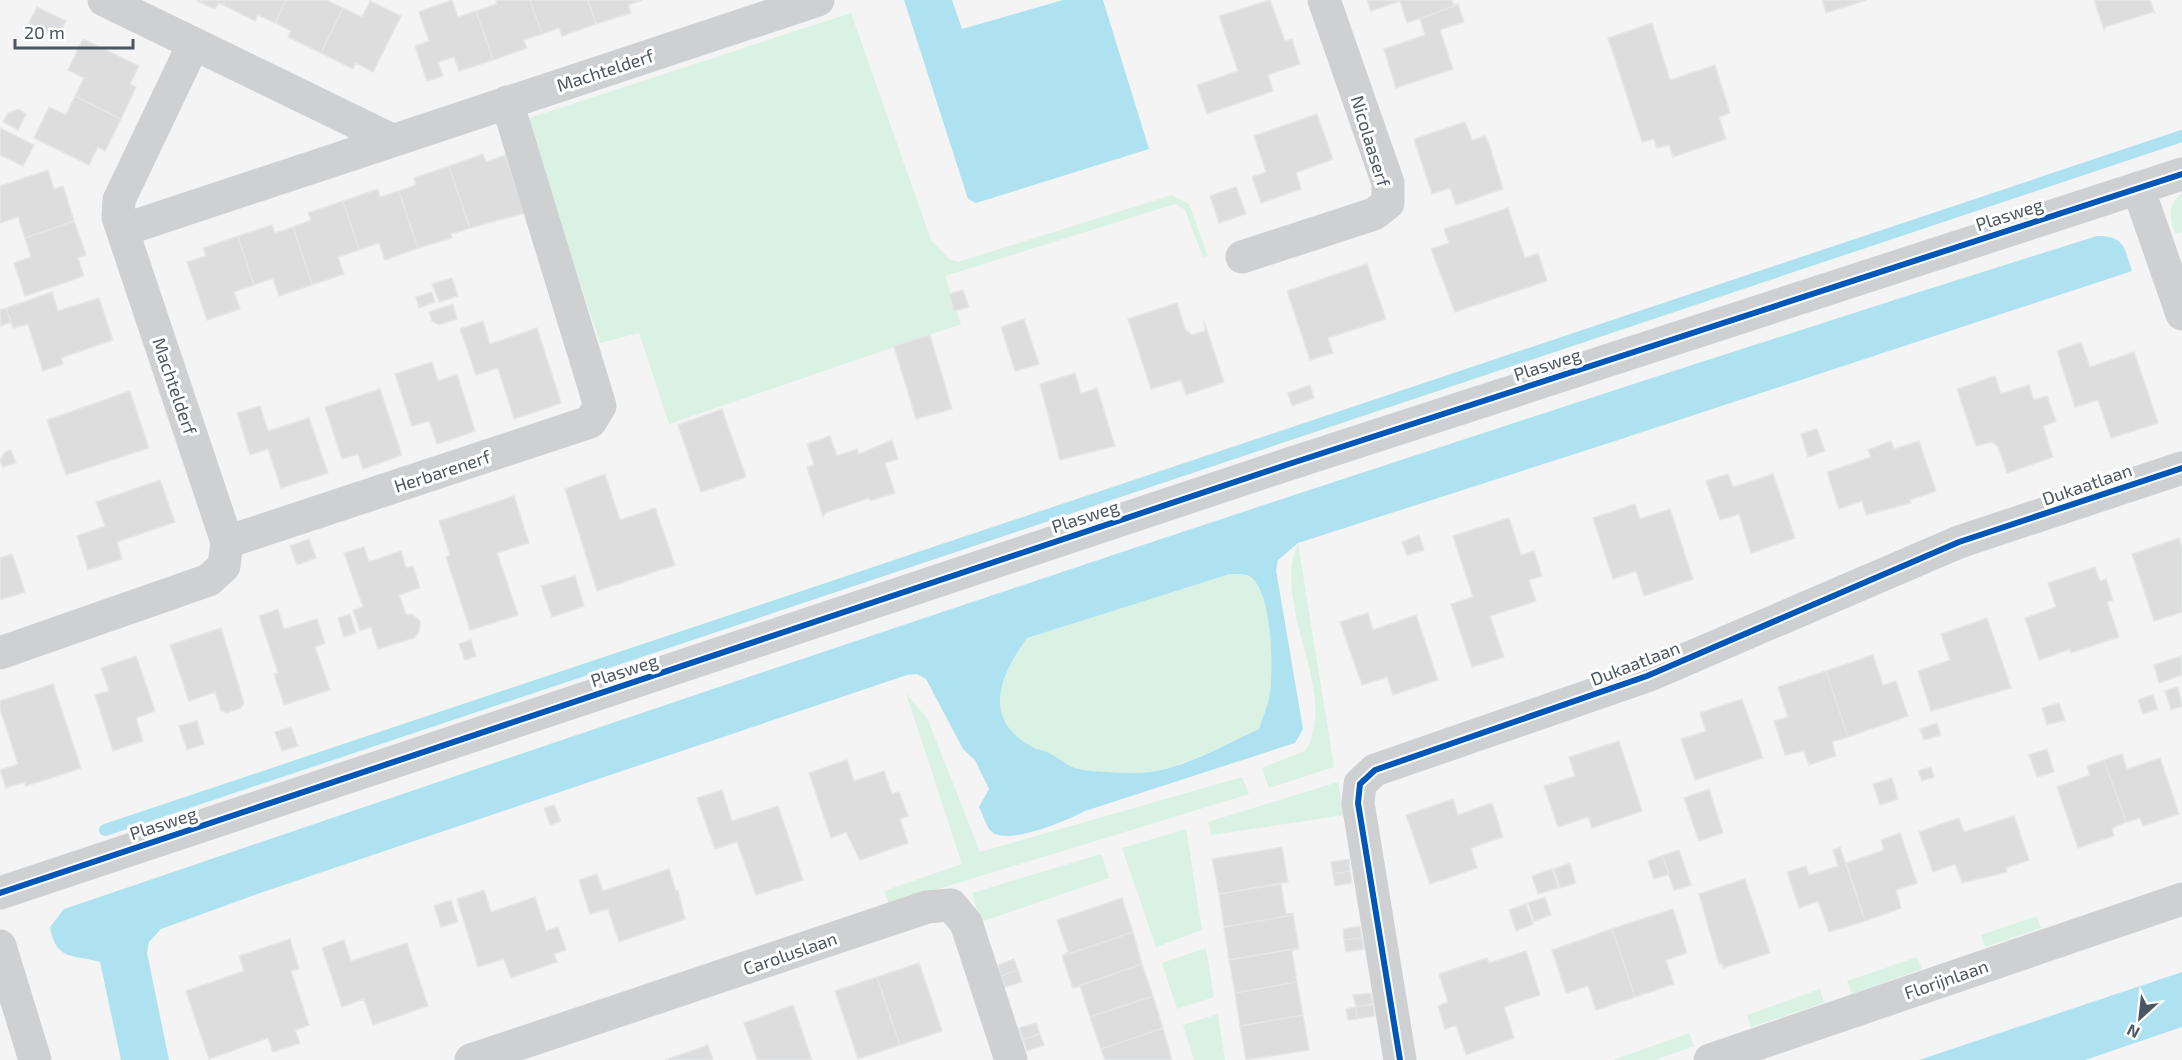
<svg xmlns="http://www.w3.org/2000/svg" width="2182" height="1060" font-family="'Exo 2',sans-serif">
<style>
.green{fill:#d9f2e3}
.water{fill:#aee2f0;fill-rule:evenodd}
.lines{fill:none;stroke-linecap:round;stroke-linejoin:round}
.stream{stroke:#aee2f0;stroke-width:12}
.building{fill:#ddddde;stroke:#e5e6e7;stroke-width:1.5}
.minor{stroke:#ced0d2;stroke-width:33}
.cycleway-casing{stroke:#fff;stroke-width:10}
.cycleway{stroke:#0057b8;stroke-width:6}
.labels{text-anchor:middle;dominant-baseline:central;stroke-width:6;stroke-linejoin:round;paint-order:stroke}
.street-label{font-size:18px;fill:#4a5661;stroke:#fff}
</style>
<rect width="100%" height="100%" fill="#f4f4f4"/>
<path class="green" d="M851 13 931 240 949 259 958 262 1172 195 1189 204 1208 256 1203 257 1185 210 1175 204 945 276 961 324 669 424 639 333 600 343 526 119Z
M2182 193V232L2176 234C2169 219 2167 204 2182 193Z
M1298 543 1334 767 1269 788 1262 768 1305 751C1341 695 1270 606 1298 543Z
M1230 574C1236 574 1244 574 1249 577 1273 589 1274 674 1269 698 1267 708 1262 719 1259 729 1222 746 1180 770 1139 773 1124 773 1088 773 1075 768 1065 765 1057 756 1047 752 1043 750 1038 750 1034 748 980 720 1000 679 1027 638Z
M906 693 928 720 980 852 1242 777 1249 794 889 904 884 891 962 864Z
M1338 782 1344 815 1212 835 1208 822Z
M1186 829 1202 930 1156 947 1122 848Z
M1101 854 1109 878 981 922 972 893Z
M2037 916 2041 928 1985 947 1981 935Z
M1206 948 1214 997 1177 1009 1162 963Z
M1917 957 1922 969 1852 994 1847 981Z
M1820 989 1824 1003 1751 1027 1747 1015Z
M1218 1014 1225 1060H1194L1183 1025Z
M1689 1033 1694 1046 1655 1060H1613Z"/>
<path class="water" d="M904 0H952L962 29 1063 0H1103L1149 149 976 203 968 199Z
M2097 236C2125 236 2124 247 2132 271L1609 443 1298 543 1278 560 1276 570 1303 729 1295 743 1085 811C1068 820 1008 846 992 832 986 827 983 814 979 807L989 789 975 760 963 749 926 679 917 674 907 675 263 892 161 929 149 942 147 953 169 1060H121L100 962C74 954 56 962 50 927L64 909C740 679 1416 450 2097 236ZM1230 574C1235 574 1244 574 1249 576 1273 589 1274 674 1269 698 1267 708 1262 719 1259 729 1222 746 1180 771 1139 773 1127 773 1085 772 1075 768 1065 765 1057 756 1047 752 1043 750 1038 750 1034 748 981 720 999 678 1027 638Z
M2182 972V1027L2085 1060H1919Z"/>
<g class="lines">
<path class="stream" d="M105 830 2182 136"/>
</g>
<path class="building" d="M225 0 223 5 219 3 215 9 197 1Z
M225 0H286L275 23 258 15 255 21 223 5Z
M286 0H326L343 8 321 53 288 37 291 31 275 23Z
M452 0 458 17 476 11 493 60 459 71 454 57 438 62 443 76 427 81 415 46 429 41 419 12Z
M496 0H530L542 34 524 40 527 48 493 60 476 11 497 4Z
M530 0H588L596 24 562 36 559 28 542 34Z
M588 0H642L628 5 631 13 596 24Z
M1270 0 1285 41 1292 39 1300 64 1268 75 1273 91 1207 114 1197 85 1238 71 1219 16Z
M1367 0H1452L1454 6 1407 23 1400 1 1371 11Z
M1822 0H1866L1826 13Z
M2094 0H2150L2155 14 2153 12 2105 27 2104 30Z
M370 1 401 16 373 72 356 63 353 69 321 53 343 8 362 17Z
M1458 4 1464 22 1440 30 1453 69 1396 88 1384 49 1425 35 1420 19Z
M37 7 66 21 57 37 29 23Z
M1652 23 1670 80 1715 65 1730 113 1719 117 1726 139 1673 157 1669 145 1657 148 1654 139 1642 142 1608 38Z
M83 39 139 66 130 84 136 87 121 119 75 96 84 78 68 70Z
M75 96 121 119 105 151 98 147 89 165 34 138 49 107 66 115Z
M18 109 26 114 18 130 3 122 8 113Z
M1317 114 1333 159 1296 173 1301 189 1261 203 1252 177 1266 172 1254 136Z
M1465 122 1472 140 1485 136 1488 141 1503 189 1456 205 1450 188 1432 194 1414 139Z
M0 128 34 145 23 166 0 155Z
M483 154 486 162 505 155 525 213 470 228 449 166Z
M449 166 470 228 451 234 452 238 418 248 399 191 416 185 414 178Z
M48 170 54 189 63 186 74 221 25 238 18 217 0 223V186Z
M1236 187 1246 214 1219 223 1210 196Z
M378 189 380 197 399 191 418 248 385 260 379 243 359 250 343 201Z
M343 201 359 250 338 257 344 274 312 285 293 227 311 220 308 213Z
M1508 208 1525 258 1538 253 1547 281 1455 312 1431 249 1449 243 1444 229Z
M74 221 86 255 78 258 84 276 25 296 14 263 31 257 25 238Z
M272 225 275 233 293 227 312 285 279 296 273 278 254 285 238 236Z
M238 236 254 285 234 292 240 309 207 320 187 262 206 256 203 248Z
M1367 264 1386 319 1328 338 1333 353 1310 360 1287 291Z
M452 278 458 296 439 302 432 284Z
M963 290 969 307 954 311 949 294Z
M52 292 58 311 99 298 113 340 61 358 63 364 43 371 28 324 13 328 6 308Z
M432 292 435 302 419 308 416 297Z
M1177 303 1185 329 1192 335 1205 331 1204 321 1224 382 1186 395 1181 380 1151 389 1128 319Z
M453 304 457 319 439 325 432 321 429 312Z
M6 308 11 322 1 326 0 310Z
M1024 319 1039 364 1015 371 1001 327Z
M483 321 490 344 537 328 561 403 514 419 498 368 476 375 460 329Z
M930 335 952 409 916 419 894 346Z
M2081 342 2090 367 2134 352 2158 423 2111 438 2098 400 2075 407 2057 351Z
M432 362 438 381 457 374 475 431 437 444 429 421 412 426 395 374Z
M1075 373 1081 394 1097 388 1115 446 1060 460 1040 384Z
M1995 376 2001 394 2029 385 2034 400 2047 396 2056 421 2043 426 2053 457 2007 473 1998 447 1992 442 1976 446 1957 389Z
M1310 385 1314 398 1292 406 1288 393Z
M380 389 402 455 363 469 358 454 342 459 325 407Z
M130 391 149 448 66 475 47 420Z
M260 406 268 431 309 418 328 473 281 488 268 449 250 455 237 413Z
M722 409 746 477 701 492 678 425Z
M1817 429 1825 451 1808 457 1801 434Z
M830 436 837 456 857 449 859 454 892 440 898 459 885 463 895 493 870 501 869 498 825 513 823 517 807 467 814 465 807 444Z
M1891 441 1894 449 1919 441 1936 491 1910 500 1911 503 1866 515 1862 501 1839 509 1827 472 1871 457 1868 450Z
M11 450 16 463 3 467 0 460 5 452Z
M605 474 620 520 655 508 675 565 597 591 565 489Z
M1728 474 1733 487 1773 474 1795 538 1751 553 1739 514 1720 520 1706 481Z
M160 480 175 522 117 542 122 559 88 570 77 536 105 526 96 502Z
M514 496 529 543 497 553 518 615 470 630 446 557 450 555 439 521Z
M1635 504 1640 519 1670 509 1693 579 1644 596 1636 571 1613 579 1593 518Z
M1509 518 1521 555 1534 551 1542 576 1529 580 1536 601 1490 616 1504 657 1472 667 1451 604 1473 597 1453 536Z
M1419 535 1424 550 1407 555 1402 542Z
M2179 538 2182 548V612L2154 621 2132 554Z
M309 539 316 558 297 565 290 546Z
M364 547 369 562 401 551 406 568 413 566 420 588 399 595 406 614 413 615 420 621 419 632 414 638 378 649 371 627 360 631 353 610 363 607 344 553Z
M12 554 25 592 0 600V558Z
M2095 567 2100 581 2106 579 2113 600 2107 602 2119 637 2071 653 2070 649 2039 660 2025 618 2056 607 2048 583Z
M575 576 584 606 552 617 541 586Z
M278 609 284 629 317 619 325 643 315 647 330 690 284 705 274 674 278 673 259 616Z
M1368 613 1373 630 1416 615 1438 680 1393 695 1387 677 1362 685 1340 622Z
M350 614 356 633 344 637 338 618Z
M1987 618 2011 688 1931 711 1918 671 1950 660 1941 634Z
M221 628 244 703 241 708 227 713 221 711 215 692 189 701 170 645Z
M471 640 476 656 465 660 459 644Z
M1873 655 1883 685 1896 681 1908 716 1848 737 1826 671Z
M136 656 155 711 136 718 143 741 113 751 95 695 109 691 101 668Z
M2181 656 2182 675 2159 683 2154 665Z
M1826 671 1848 737 1832 742 1836 756 1809 765 1804 751 1785 755 1774 721 1788 717 1778 687Z
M53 684 81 768 26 786 24 782 6 788 0 770 18 764 0 709V701Z
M2178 687 2182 706 2171 710 2165 691Z
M2153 695 2158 709 2143 714 2138 700Z
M1742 699 1763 758 1695 780 1681 739 1706 731 1700 713Z
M2059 703 2065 720 2047 725 2042 708Z
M197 721 204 744 187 750 179 726Z
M1937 723 1941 735 1924 740 1920 729Z
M291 727 298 746 282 751 275 732Z
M1619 741 1642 811 1592 828 1588 817 1558 827 1544 786 1575 776 1569 757Z
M2047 749 2054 772 2037 777 2029 755Z
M2122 754 2127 769 2160 758 2179 814 2143 826 2140 818 2126 822 2104 760Z
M847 760 854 781 884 771 892 794 899 792 908 816 900 819 908 843 860 860 846 832 831 838 809 773Z
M2104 760 2126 822 2112 828 2114 836 2078 848 2057 787 2090 775 2087 766Z
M1931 767 1934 777 1922 781 1918 771Z
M1892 778 1898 799 1880 805 1873 784Z
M1709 789 1723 833 1699 841 1684 798Z
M722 790 732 821 778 806 803 880 756 895 737 842 715 849 697 798Z
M1453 799 1458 815 1492 803 1503 837 1471 848 1477 868 1430 884 1406 815Z
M554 805 561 821 550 825 544 808Z
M2014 816 2029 860 2006 868 2007 872 1962 883 1955 864 1933 872 1919 832 1959 818 1964 832Z
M1900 833 1917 883 1896 890 1901 908 1865 921 1846 863 1884 850 1881 840Z
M1282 847 1288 882 1219 894 1212 859Z
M1840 847 1865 921 1829 932 1818 901 1799 908 1787 872 1806 866 1809 875 1838 866 1833 850Z
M1679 850 1691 885 1674 890 1662 856Z
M1662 856 1669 874 1654 879 1648 861Z
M1349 859 1350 871 1333 874 1331 862Z
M1570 863 1576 883 1560 888 1554 869Z
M669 869 676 891 678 890 685 919 619 942 608 909 590 914 579 880 597 874 603 891Z
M1552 869 1558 888 1538 894 1532 876Z
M1350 871 1352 883 1335 886 1333 874Z
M1745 879 1770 953 1723 968 1722 964H1719L1699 894Z
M1281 884 1286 914 1293 913V915L1224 927 1219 894Z
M484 890 491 912 535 897 546 931 558 927 566 950 554 954 557 962 511 978 504 959 478 967 457 899Z
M1545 897 1551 915 1534 921 1528 903Z
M1122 898 1133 932 1062 956 1068 952 1057 920Z
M451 900 458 922 441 927 434 906Z
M1526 904 1533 924 1516 931 1509 910Z
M1673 909 1687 953 1666 960 1674 984 1635 997 1612 929Z
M1293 915 1299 948 1229 960 1224 927Z
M1360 926 1362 938 1344 940 1343 929Z
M1612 929 1635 997 1596 1010 1588 986 1566 993 1552 950Z
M1133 932 1142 964 1073 988 1062 956Z
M1362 938 1364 949 1346 952 1344 940Z
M290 939 299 969 291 971 309 1025 295 1030 300 1043 273 1052 268 1038 209 1059 186 991 244 971 239 956Z
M344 940 351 961 407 943 428 1006 373 1025 364 999 342 1007 322 948Z
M1299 948 1292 951 1297 982 1235 993 1229 960Z
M1526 951 1540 995 1504 1007 1514 1038 1466 1055 1456 1025 1445 1029 1438 1006 1448 1002 1439 974 1487 958 1489 963Z
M1014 959 1018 970 1001 976 998 965Z
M919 963 942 1031 900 1045 877 977Z
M1142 964 1153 996 1090 1017 1080 986 1073 988Z
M1018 970 1022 982 1005 987 1001 976Z
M877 977 900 1045 858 1059 835 991Z
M1297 982 1303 1015 1240 1026 1235 993Z
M1371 993 1373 1004 1356 1007 1353 995Z
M1153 996 1163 1028 1101 1049 1090 1017Z
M1373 1004 1375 1016 1357 1019 1356 1007Z
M793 1005 812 1060H757L744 1023Z
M1356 1007 1357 1019 1348 1020 1346 1009Z
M1303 1015 1309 1050 1246 1060 1240 1026Z
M1036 1023 1040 1034 1023 1040 1019 1028Z
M1163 1028 1172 1060H1105L1101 1049Z
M1040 1034 1044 1045 1027 1051 1023 1040Z
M708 1045 713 1060H665Z"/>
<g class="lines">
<path class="minor" d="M104 0 392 140
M193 45 119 200 118 217 227 542
M2138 188 2182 314
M123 230 818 0
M1242 257 1374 214 1388 203V183L1324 0
M0 653 209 580 224 566 227 542 590 422 600 406 507 102
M0 893 1289 464 2182 174
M0 946 35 1060
M471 1060 927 907 951 905 966 923 1011 1060
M1400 1060 1358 803 1360 784 1375 770 1647 676 1959 542 2182 468
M1710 1060 2182 899"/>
<defs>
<path id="cycleway" d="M0 893 1289 464 2182 174
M1400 1060 1358 803 1360 784 1375 770 1647 676 1959 542 2182 468"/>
</defs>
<use href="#cycleway" class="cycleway-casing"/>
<use href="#cycleway" class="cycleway"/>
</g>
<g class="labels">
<g class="street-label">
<text transform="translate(605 70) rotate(-18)">Machtelderf</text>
<text transform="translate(1371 141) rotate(73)">Nicolaaserf</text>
<text transform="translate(2009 214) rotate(-18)">Plasweg</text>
<text transform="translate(1547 364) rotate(-18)">Plasweg</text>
<text transform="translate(175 386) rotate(71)">Machtelderf</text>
<text transform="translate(442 471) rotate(-18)">Herbarenerf</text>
<text transform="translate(2087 484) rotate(-19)">Dukaatlaan</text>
<text transform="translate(1085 516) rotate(-18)">Plasweg</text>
<text transform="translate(1635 663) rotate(-21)">Dukaatlaan</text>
<text transform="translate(624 670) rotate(-18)">Plasweg</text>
<text transform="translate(163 823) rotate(-18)">Plasweg</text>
<text transform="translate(790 953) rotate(-19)">Caroluslaan</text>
<text transform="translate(1946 979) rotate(-19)">Florijnlaan</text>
</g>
</g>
<g transform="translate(2140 1018) rotate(207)" stroke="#ffffff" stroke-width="4.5" paint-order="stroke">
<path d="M0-4.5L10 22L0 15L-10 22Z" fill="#4a5661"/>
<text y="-9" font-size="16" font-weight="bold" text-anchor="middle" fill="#4a5661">N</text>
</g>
<path d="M15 39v9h118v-9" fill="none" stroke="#4a5661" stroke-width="3"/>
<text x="24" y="39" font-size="18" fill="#4a5661" stroke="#ffffff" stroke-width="4.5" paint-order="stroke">20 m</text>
</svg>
